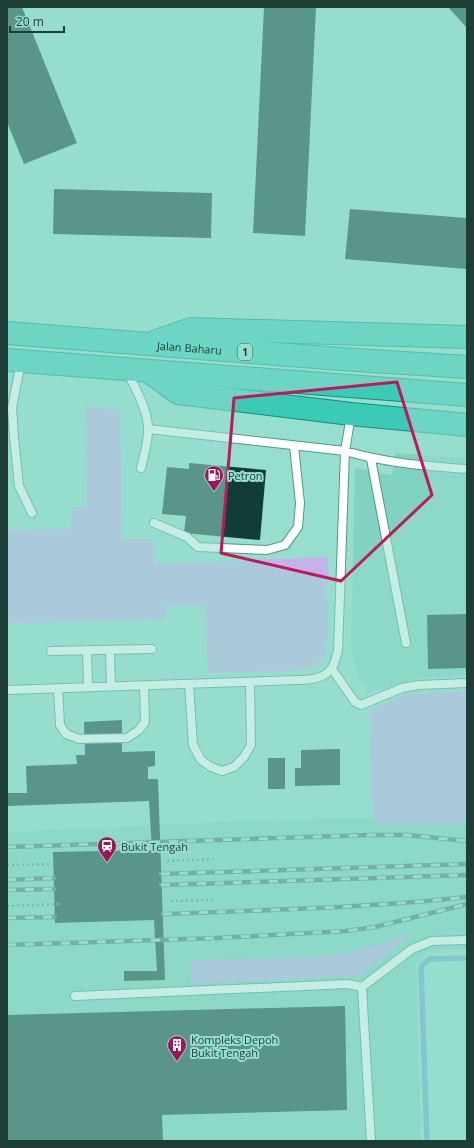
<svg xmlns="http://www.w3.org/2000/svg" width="474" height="1148" font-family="'Open Sans',sans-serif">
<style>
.built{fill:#80d3c1}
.green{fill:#c4b2eb}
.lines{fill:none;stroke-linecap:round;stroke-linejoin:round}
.stream{stroke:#6ea8cf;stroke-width:5.5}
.building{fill:#103d35}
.service-casing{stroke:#519889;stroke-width:10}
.trunk-casing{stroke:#10907e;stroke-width:24}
.path{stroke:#5e9286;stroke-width:2.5;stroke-dasharray:2 3;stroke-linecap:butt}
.service{stroke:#fff;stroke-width:8}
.trunk{stroke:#3acab6;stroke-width:22}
.rail-casing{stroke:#4d7b71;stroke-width:4.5}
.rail{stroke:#96dece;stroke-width:3;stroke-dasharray:9;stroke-linecap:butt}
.marked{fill:none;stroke:#c2185b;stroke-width:3;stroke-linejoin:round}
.labels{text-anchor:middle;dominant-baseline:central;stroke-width:4;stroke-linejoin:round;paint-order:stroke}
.shield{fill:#96dece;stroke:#436d64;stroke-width:1}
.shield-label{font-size:10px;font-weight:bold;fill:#1f3d37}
.street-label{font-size:11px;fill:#1f3d37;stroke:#96dece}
.poi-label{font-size:11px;fill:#1f3d37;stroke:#96dece;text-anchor:start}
</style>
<rect width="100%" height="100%" fill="#96dece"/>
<path class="built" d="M396 453 467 458V676L419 678 369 693 358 677 351 649 355 468 392 475Z
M467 817V949L428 950 416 964 421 1141H7V832L281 819Z"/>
<path class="green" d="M85 406 120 409 122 539H154L155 564 328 557 327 640 326 651 321 661 312 667 297 671 208 673 205 606H166V619L7 624V530L71 529 72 507H87Z
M467 690V824H373L370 711 383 704 404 695Z
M413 933 359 976 191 984 190 960 316 957 352 952Z"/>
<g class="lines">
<path class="stream" d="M427 1141 421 967 429 959 467 958"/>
</g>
<path class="building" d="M7 7H22L77 143 24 164 7 122Z
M264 7H316L305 236 253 233Z
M448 7H467V28Z
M54 189 212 193 211 238 53 234Z
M350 209 467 218V269L345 259Z
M189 463 266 470 260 540 184 533 186 516 162 514 167 467 189 469Z
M467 614V668L428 669 427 615Z
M122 720V752L155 751V766L148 767V779H158L165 980 124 981V971H157L154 920 55 923 53 852 152 850 149 801 7 806V793H27L26 766 77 764 76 755H85L84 722Z
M340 749V785L295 786V768H301V750Z
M268 758H285V789H268Z
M345 1006 347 1110 162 1115 163 1141H7V1015Z"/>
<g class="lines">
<defs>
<path id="service" d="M21 362 12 408 14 437 19 486 32 513
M127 371C135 388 147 408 148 427 149 440 144 455 141 468
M148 429 345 451C386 463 425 466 467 469
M371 459 406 643
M154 523 187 537 198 547 267 550 285 545 298 527 300 503 294 446
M87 650 88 687
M110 650 111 686
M51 651 152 649
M332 669 355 702 361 705 402 688 419 685 467 683
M189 684 193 745 201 760 211 767 222 771 234 767 244 757 251 745 250 682
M58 688 60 725 66 734 79 739 127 738 139 730 145 722 144 686
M7 690 298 680C309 680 324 679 331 669 335 665 336 656 338 651L345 451 351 415
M362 987 412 949 432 941 467 940
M75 996 348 984 362 987 371 1141"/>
<g id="trunk">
<path id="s1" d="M7 333 341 359 467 367"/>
<path d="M156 341 191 329 467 337"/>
<path d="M7 360 467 395"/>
<path d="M148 371 178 393 351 414 467 425"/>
</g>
</defs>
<use href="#service" class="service-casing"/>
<use href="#trunk" class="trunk-casing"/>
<path class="path" d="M167 861 213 859
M7 865 56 864
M171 901 216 900
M7 906 60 904"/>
<use href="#service" class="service"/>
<use href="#trunk" class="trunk"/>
<defs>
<path id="rail" d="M7 847 370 835H407L467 841
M161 874 467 864
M7 880 54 878
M161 885 467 875
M7 890 54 889
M163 914C264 910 366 908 467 897
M7 918 55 917
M7 945 217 938 346 931 375 927 467 904"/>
</defs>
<use href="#rail" class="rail-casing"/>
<use href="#rail" class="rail"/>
</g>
<path d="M0 0H474V1148H0ZM397 382 432 495 341 581 221 553 234 398Z" fill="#96dece" fill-opacity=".55" fill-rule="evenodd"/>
<path class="marked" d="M397 382 432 495 341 581 221 553 234 398Z"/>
<defs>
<symbol id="fuel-pin" viewBox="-11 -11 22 30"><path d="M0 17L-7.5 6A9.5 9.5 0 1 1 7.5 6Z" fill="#a21359" stroke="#96dece"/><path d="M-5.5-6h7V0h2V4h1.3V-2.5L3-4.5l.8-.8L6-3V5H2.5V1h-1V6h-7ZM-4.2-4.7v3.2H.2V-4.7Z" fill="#fff"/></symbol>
<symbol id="station-pin" viewBox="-11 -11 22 30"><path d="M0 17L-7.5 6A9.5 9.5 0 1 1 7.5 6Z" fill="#a21359" stroke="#96dece"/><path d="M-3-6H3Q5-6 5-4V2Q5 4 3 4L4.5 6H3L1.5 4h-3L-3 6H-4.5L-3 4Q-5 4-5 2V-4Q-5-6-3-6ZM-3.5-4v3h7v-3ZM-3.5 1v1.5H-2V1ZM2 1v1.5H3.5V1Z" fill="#fff"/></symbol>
<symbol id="building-pin" viewBox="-11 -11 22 30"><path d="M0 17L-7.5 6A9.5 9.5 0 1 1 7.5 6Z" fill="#a21359" stroke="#96dece"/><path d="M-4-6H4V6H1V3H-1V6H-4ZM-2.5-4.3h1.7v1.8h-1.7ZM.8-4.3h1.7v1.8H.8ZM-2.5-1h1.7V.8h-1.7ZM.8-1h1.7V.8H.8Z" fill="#fff"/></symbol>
</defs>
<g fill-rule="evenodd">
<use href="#fuel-pin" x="203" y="464" width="22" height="30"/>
<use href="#station-pin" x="96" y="835" width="22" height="30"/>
<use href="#building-pin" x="166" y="1034" width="22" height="30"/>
</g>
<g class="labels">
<rect class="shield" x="238" y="344" width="14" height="16" rx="3"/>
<g class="shield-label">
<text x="245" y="352">1</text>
</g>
<g class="street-label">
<text stroke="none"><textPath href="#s1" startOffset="183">Jalan Baharu</textPath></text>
</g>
<g class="poi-label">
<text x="228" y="475">Petron</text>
<text x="121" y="846">Bukit Tengah</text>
<text x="191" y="1039">Kompleks Depoh<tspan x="191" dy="13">Bukit Tengah</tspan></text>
</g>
</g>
<rect width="474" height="1148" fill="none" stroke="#1f3d37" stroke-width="16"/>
<path d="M10 26v6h54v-6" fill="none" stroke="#1f3d37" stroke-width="2"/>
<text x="16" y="26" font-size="12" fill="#1f3d37" stroke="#96dece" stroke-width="3" paint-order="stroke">20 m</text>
</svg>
